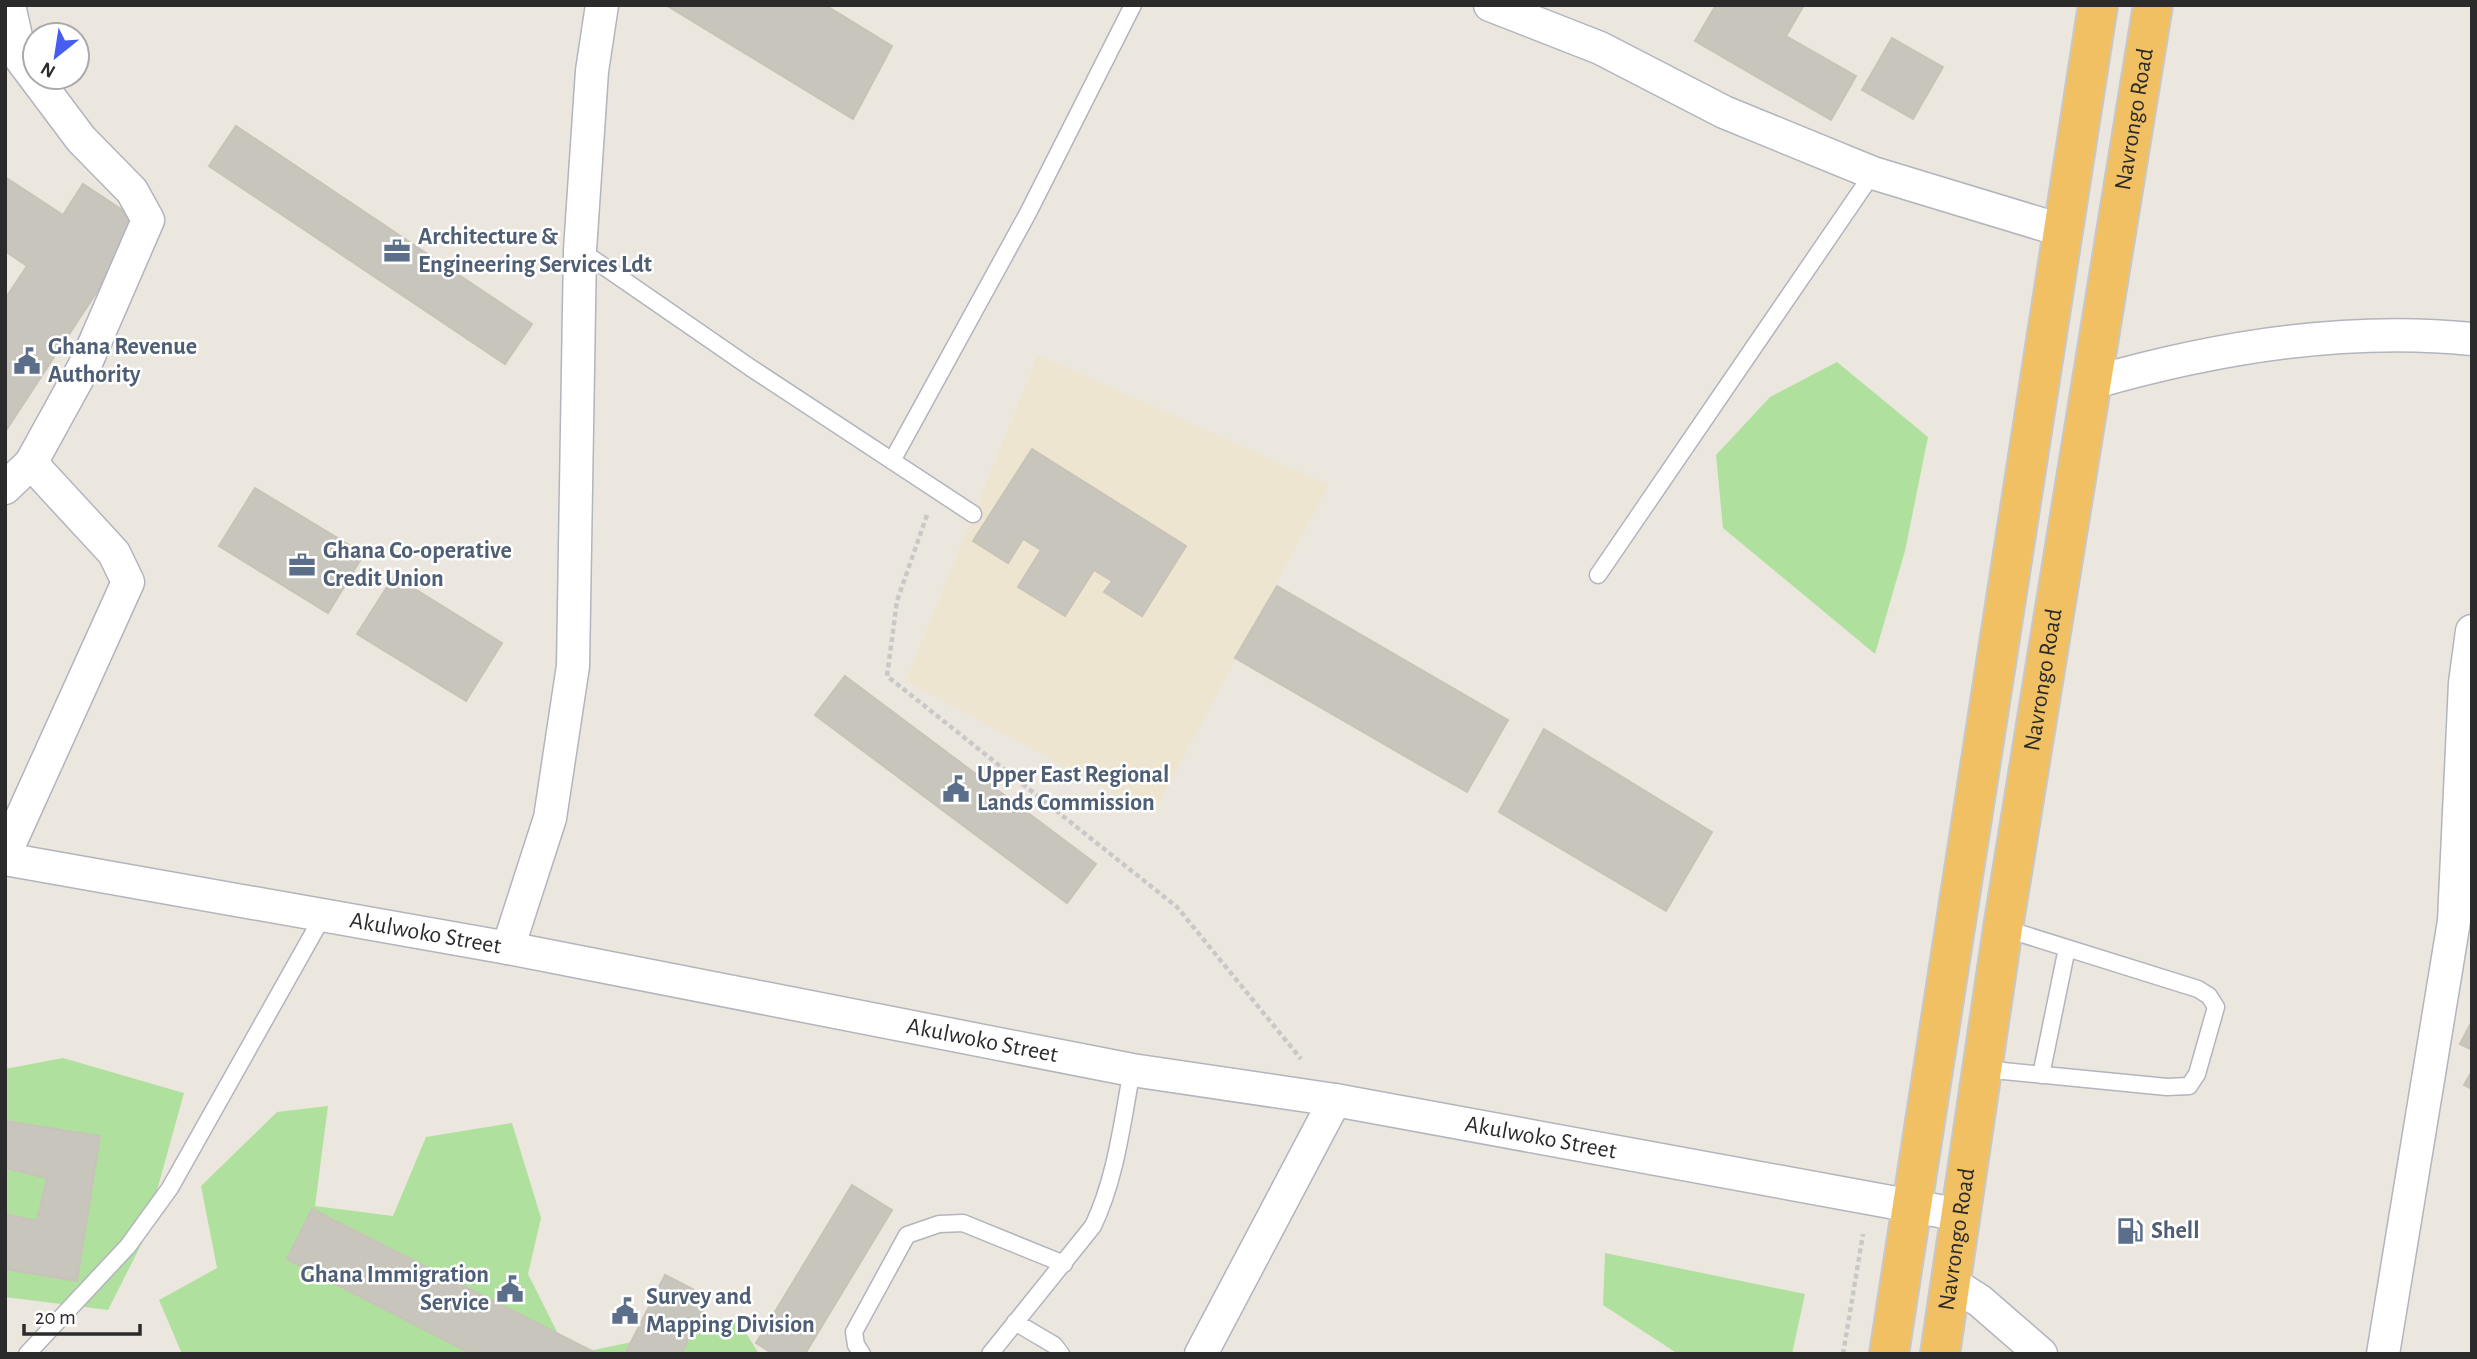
<svg xmlns="http://www.w3.org/2000/svg" width="2477" height="1359" font-family="'Alegreya Sans',sans-serif">
<style>
.education{fill:#ede5cf}
.green{fill:#b0e09e}
.building{fill:#c8c5bd;stroke:#c8c3b8;stroke-width:2}
.lines{fill:none;stroke-linecap:round;stroke-linejoin:round}
.service-casing{stroke:#b2b4be;stroke-width:19}
.minor-casing{stroke:#b2b4be;stroke-width:35}
.trunk-casing{stroke:#c8c8c8;stroke-width:42}
.path{stroke:#c8c8c8;stroke-width:4.5;stroke-dasharray:5 3.5;stroke-linecap:butt}
.service{stroke:#fff;stroke-width:16}
.minor{stroke:#fff;stroke-width:32}
.trunk{stroke:#f0c063;stroke-width:38}
.labels{text-anchor:middle;dominant-baseline:central;stroke-width:5;stroke-linejoin:round;paint-order:stroke}
.street-label{font-size:24px;fill:#2b2b2b;stroke:#fff}
.service-label{font-size:24px;font-weight:bold;fill:#4e5e75;stroke:#fff;text-anchor:start}
</style>
<rect width="100%" height="100%" fill="#ece7de"/>
<path class="education" d="M1038 355 1329 485 1153 814 906 681Z"/>
<path class="green" d="M1837 362 1928 437 1905 551 1875 654 1723 528 1716 455 1770 397Z
M63 1058 184 1093 143 1241 108 1310 5 1297V1069Z
M328 1106 315 1206 393 1216 426 1137 512 1123 541 1218 528 1274 568 1354H182L159 1300 217 1268 201 1186 277 1112Z
M1605 1253 1805 1294 1792 1354H1678L1603 1305Z
M738 1320 759 1354H574Z"/>
<path class="building" d="M666 5H825L892 46 853 119Z
M1716 5H1804L1786 36 1856 76 1831 120 1695 41Z
M1892 38 1943 67 1913 119 1862 90Z
M236 126 532 324 505 364 209 166Z
M5 177 63 215 83 184 142 223 5 432V299L27 266 5 251Z
M1032 449 1186 546 1142 616 1104 592 1112 581 1094 570 1065 616 1018 587 1041 550 1023 539 1008 563 973 541Z
M255 488 364 554 328 613 219 546Z
M394 576 502 643 466 701 357 634Z
M1277 586 1508 720 1467 792 1235 658Z
M845 676 1096 864 1067 903 815 715Z
M1544 729 1712 832 1666 911 1499 812Z
M2472 1021V1050L2460 1044Z
M2472 1071V1089L2464 1085Z
M5 1121 100 1136 77 1281 5 1269V1214L37 1221 47 1178 5 1168Z
M852 1185 892 1210 805 1354H773L756 1343Z
M312 1209 596 1353 595 1354H472L287 1259Z
M665 1275 710 1298 681 1354H625Z"/>
<g class="lines">
<defs>
<path id="service" d="M580 250 751 368 973 514
M892 461 1028 213 1133 5
M1598 575 1873 173
M1983 1069 2167 1087 2189 1086 2197 1074 2216 1007 2209 996 2198 989 2003 928
M2041 1075 2067 948
M1015 1322 1054 1345 1061 1354
M27 1354 128 1246 170 1188 323 916
M862 1354 856 1345 854 1332 907 1235 939 1224 963 1223 1064 1264
M990 1354 1093 1226C1116 1178 1122 1123 1132 1070"/>
<g id="minor">
<path d="M9 5 21 59 81 139 132 191 148 220 86 363 31 463"/>
<path d="M1490 5 1600 48 1724 112 1873 173 2064 231"/>
<path d="M2092 383C2213 348 2345 326 2472 339"/>
<path d="M5 488 31 463 114 553 128 582 5 854"/>
<path id="s1" d="M5 859 508 948 1132 1070 1335 1100 1961 1215"/>
<path d="M508 948 550 818 573 666 580 250 592 71 602 5"/>
<path d="M1952 1283 1980 1301 2041 1354"/>
<path d="M1201 1354 1335 1100"/>
<path d="M2383 1354 2454 921 2465 683 2472 631"/>
</g>
<g id="trunk">
<path d="M1889 1354 2098 5"/>
<path id="s2" d="M1940 1354 2003 928 2153 5"/>
</g>
</defs>
<use href="#service" class="service-casing"/>
<use href="#minor" class="minor-casing"/>
<use href="#trunk" class="trunk-casing"/>
<path class="path" d="M927 515 897 601 887 676 1177 907 1301 1059
M1843 1354 1863 1234"/>
<use href="#service" class="service"/>
<use href="#minor" class="minor"/>
<use href="#trunk" class="trunk"/>
</g>
<defs>
<symbol id="office-bare" viewBox="-9 -9 18 18"><path d="M-6-3h4V-5.5h4V-3h4V5H-6ZM-1-4.5V-3h2v-1.5ZM-6 0V1H6V0Z" fill="#5c6f8a" stroke="#fff" stroke-width="2.5" paint-order="stroke"/></symbol>
<symbol id="civic-bare" viewBox="-9 -9 18 18"><path d="M-.6-6.5H3V-4.5H.6V-3L4-1V1h2V6H-6V1h2V-1L-.6-3ZM-1.2 2.5V6h2.4V2.5Z" fill="#5c6f8a" stroke="#fff" stroke-width="2.5" paint-order="stroke"/></symbol>
<symbol id="fuel-bare" viewBox="-9 -9 18 18"><path d="M-5.5-6h7V0h2V4h1.3V-2.5L3-4.5l.8-.8L6-3V5H2.5V1h-1V6h-7ZM-4.2-4.7v3.2H.2V-4.7Z" fill="#5c6f8a" stroke="#fff" stroke-width="2.5" paint-order="stroke"/></symbol>
</defs>
<g fill-rule="evenodd">
<use href="#office-bare" x="378" y="232" width="38" height="38"/>
<use href="#civic-bare" x="8" y="342" width="38" height="38"/>
<use href="#office-bare" x="283" y="546" width="38" height="38"/>
<use href="#civic-bare" x="937" y="770" width="38" height="38"/>
<use href="#fuel-bare" x="2111" y="1212" width="38" height="38"/>
<use href="#civic-bare" x="491" y="1270" width="38" height="38"/>
<use href="#civic-bare" x="606" y="1292" width="38" height="38"/>
</g>
<g class="labels">
<g class="street-label">
<text stroke="none"><textPath href="#s2" startOffset="1250">Navrongo Road</textPath></text>
<text stroke="none"><textPath href="#s2" startOffset="682">Navrongo Road</textPath></text>
<text stroke="none"><textPath href="#s1" startOffset="427">Akulwoko Street</textPath></text>
<text stroke="none"><textPath href="#s1" startOffset="994">Akulwoko Street</textPath></text>
<text stroke="none"><textPath href="#s1" startOffset="1561">Akulwoko Street</textPath></text>
<text stroke="none"><textPath href="#s2" startOffset="116">Navrongo Road</textPath></text>
</g>
<g class="service-label">
<text x="418" y="237">Architecture &amp;<tspan x="418" dy="28">Engineering Services Ldt</tspan></text>
<text x="48" y="347">Ghana Revenue<tspan x="48" dy="28">Authority</tspan></text>
<text x="323" y="551">Ghana Co-operative<tspan x="323" dy="28">Credit Union</tspan></text>
<text x="977" y="775">Upper East Regional<tspan x="977" dy="28">Lands Commission</tspan></text>
<text x="2151" y="1231">Shell</text>
<text x="489" y="1275" text-anchor="end">Ghana Immigration<tspan x="489" dy="28">Service</tspan></text>
<text x="646" y="1297">Survey and<tspan x="646" dy="28">Mapping Division</tspan></text>
</g>
</g>
<rect width="2477" height="1359" fill="none" stroke="#2b2b2b" stroke-width="14"/>
<g transform="translate(56 56) rotate(210)"><circle r="33" fill="#ffffff" stroke="#aaaaaa" stroke-width="2"/>
<path d="M0-5L12 26L0 18L-12 26Z" fill="#475cf0"/>
<text y="-10" font-size="19" font-weight="bold" text-anchor="middle" fill="#2b2b2b">N</text>
</g>
<path d="M24 1324v10h116v-10" fill="none" stroke="#2b2b2b" stroke-width="3.5"/>
<text x="35" y="1324" font-size="21" fill="#2b2b2b" stroke="#ffffff" stroke-width="5" paint-order="stroke">20 m</text>
</svg>
